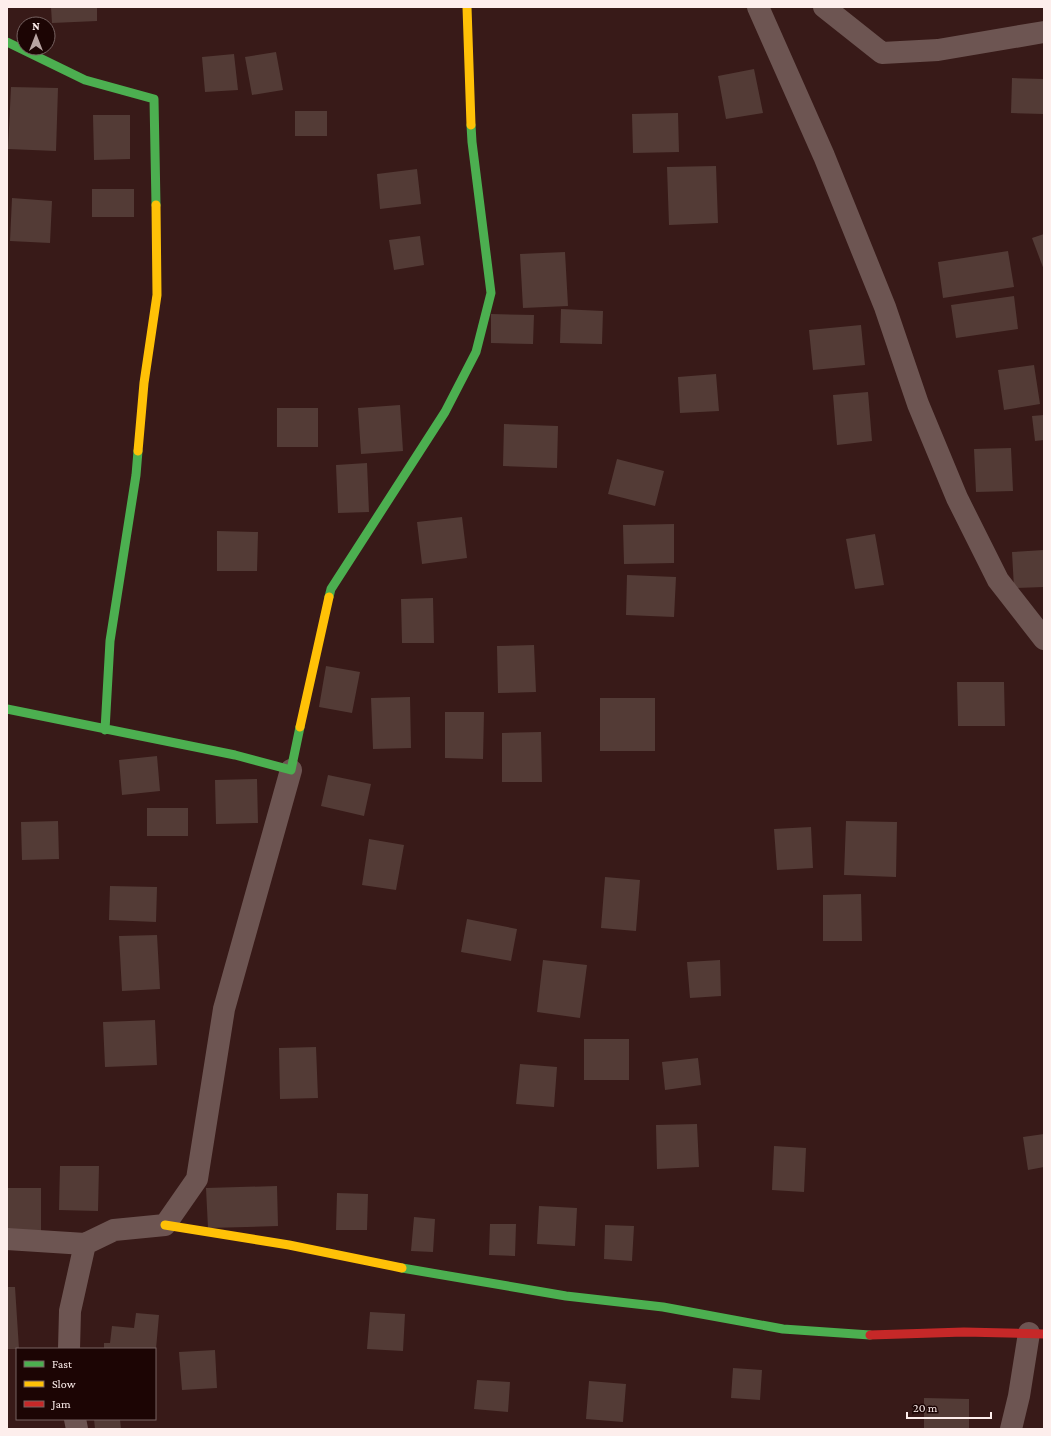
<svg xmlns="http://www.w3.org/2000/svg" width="1051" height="1436" font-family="'Crimson Pro',serif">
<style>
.building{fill:#533b36}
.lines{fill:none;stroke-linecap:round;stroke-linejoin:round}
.street{stroke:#6d5552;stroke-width:22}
.fast{stroke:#4caf50;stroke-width:9}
.slow{stroke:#ffc107;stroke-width:9}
.jam{stroke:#c62828;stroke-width:9}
</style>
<rect width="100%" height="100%" fill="#381a18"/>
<path class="building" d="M51 7H97V21L52 23Z
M276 52 283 90 252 95 245 57Z
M234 54 238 90 205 92 202 57Z
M754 69 763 113 726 119 718 76Z
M1012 78 1044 79V114L1011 113Z
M11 87 58 88 56 151 8 149Z
M295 111H327V136H295Z
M678 113 679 152 633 153 632 114Z
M93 115H130V159L94 160Z
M716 166 718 223 669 225 667 167Z
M417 169 421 204 380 209 377 174Z
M92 189H134V217H92Z
M12 198 52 201 50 243 10 241Z
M1044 234V270L1032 238Z
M420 236 424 265 394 270 389 240Z
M1008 251 1014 287 943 298 938 262Z
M565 252 568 306 523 308 520 254Z
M1014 296 1018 329 956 338 951 305Z
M561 309 603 311 602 344 560 343Z
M491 314 534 315 533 344 491 343Z
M861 325 865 365 813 370 809 330Z
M1034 365 1040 404 1004 410 998 370Z
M716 374 719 411 680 413 678 377Z
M868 392 872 441 837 445 833 395Z
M400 405 403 451 361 454 358 408Z
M277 408H318V447H277Z
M1044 415V440L1035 441 1032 416Z
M504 424 558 426 557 468 503 466Z
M1011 448 1013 491 976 492 974 449Z
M617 459 664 471 655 506 608 494Z
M367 463 369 512 338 513 336 465Z
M462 517 467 558 422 564 417 522Z
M674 524V563L624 564 623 525Z
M217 531 258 532 257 571H217Z
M875 534 884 585 855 589 846 539Z
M1044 550V587L1014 588 1012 552Z
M627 575 676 577 674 617 626 615Z
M433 598 434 643H402L401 599Z
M534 645 536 692 498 693 497 646Z
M326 666 360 672 352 713 319 707Z
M957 682H1004L1005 726H958Z
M410 697 411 748 373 749 371 698Z
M600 698H655V751H600Z
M445 712H484L483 759 445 758Z
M541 732 542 782H502V733Z
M157 756 160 791 122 795 119 760Z
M328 775 371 784 364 816 321 806Z
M257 779 258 823 216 824 215 780Z
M147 808H188V836H147Z
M58 821 59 859 22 860 21 822Z
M846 821 897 822 896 877 844 875Z
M811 827 813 868 777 870 774 829Z
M369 839 404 845 396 890 362 885Z
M605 877 640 880 636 931 601 928Z
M110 886 157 887 156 922 109 920Z
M861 894 862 941H823V895Z
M467 919 517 929 511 961 461 952Z
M157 935 160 989 122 991 119 936Z
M543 960 587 965 580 1018 537 1012Z
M720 960 721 996 690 998 687 962Z
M155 1020 157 1065 105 1067 103 1022Z
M584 1039H629V1080H584Z
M316 1047 318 1098 280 1099 279 1048Z
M698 1058 701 1085 665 1090 662 1062Z
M520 1064 557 1067 554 1107 516 1104Z
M697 1124 699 1167 657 1169 656 1125Z
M1044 1134V1167L1028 1170 1023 1137Z
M774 1146 806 1148 804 1192 772 1190Z
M60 1166H99L98 1211 59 1210Z
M277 1186 278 1226 208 1228 206 1188Z
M7 1188H41V1232H7Z
M337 1193 368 1194 367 1230H336Z
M539 1206 577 1208 575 1246 537 1244Z
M414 1217 435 1219 433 1252 411 1251Z
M490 1224H516L515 1256 489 1255Z
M605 1225 634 1226 632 1261 604 1259Z
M7 1287H15L19 1349H7Z
M370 1312 405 1314 403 1351 367 1349Z
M136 1313 159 1315 156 1349H104V1343H110L112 1326 134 1328Z
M215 1350 217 1388 182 1390 179 1352Z
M733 1368 762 1370 760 1400 731 1398Z
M477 1380 510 1382 508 1412 474 1409Z
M589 1381 626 1384 623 1422 586 1419Z
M924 1398 969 1399V1429H924Z
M94 1419H120L121 1429H95Z"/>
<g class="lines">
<path class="street" d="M758 7 824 156 885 307 918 404 957 498 998 580 1044 639
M824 7 882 53 938 50 1044 32
M7 1239 85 1244
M69 1349 70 1311 85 1244 114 1230 165 1225 197 1179 224 1009 291 770
M75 1419 77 1429
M1011 1429 1019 1396 1029 1333"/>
<path class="fast" d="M7 42 85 80 154 99 156 205
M329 597 331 589 445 412 476 352 491 293 472 142 471 125
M7 709 235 755 291 770 300 727
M105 730 110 641 136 475 138 451
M402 1268 566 1296 663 1307 783 1329 870 1335"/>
<path class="slow" d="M467 7 471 125
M138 451 144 383 157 295 156 205
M300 727 329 597
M165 1225 289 1245 402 1268"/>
<path class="jam" d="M870 1335 964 1332 1044 1334"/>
</g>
<rect width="1051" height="1436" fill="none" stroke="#fdeeec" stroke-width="16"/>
<rect x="16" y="1348" width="140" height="72" fill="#1c0504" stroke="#766261"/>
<rect x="24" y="1361" width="20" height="6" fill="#4caf50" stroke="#766261"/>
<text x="52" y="1368" font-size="12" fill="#fdeeec">Fast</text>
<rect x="24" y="1381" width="20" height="6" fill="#ffc107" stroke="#766261"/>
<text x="52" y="1388" font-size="12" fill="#fdeeec">Slow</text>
<rect x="24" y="1401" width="20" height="6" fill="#c62828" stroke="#766261"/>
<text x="52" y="1408" font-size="12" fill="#fdeeec">Jam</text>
<g transform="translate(36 36)"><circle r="19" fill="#1c0504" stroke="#766261"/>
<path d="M0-3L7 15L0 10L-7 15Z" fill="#b8a4a2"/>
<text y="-6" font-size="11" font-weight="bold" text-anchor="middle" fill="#fdeeec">N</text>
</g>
<path d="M907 1412v6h84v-6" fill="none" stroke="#fdeeec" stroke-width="2"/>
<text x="913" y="1412" font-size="12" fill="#fdeeec" stroke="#1c0504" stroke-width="3" paint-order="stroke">20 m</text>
</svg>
